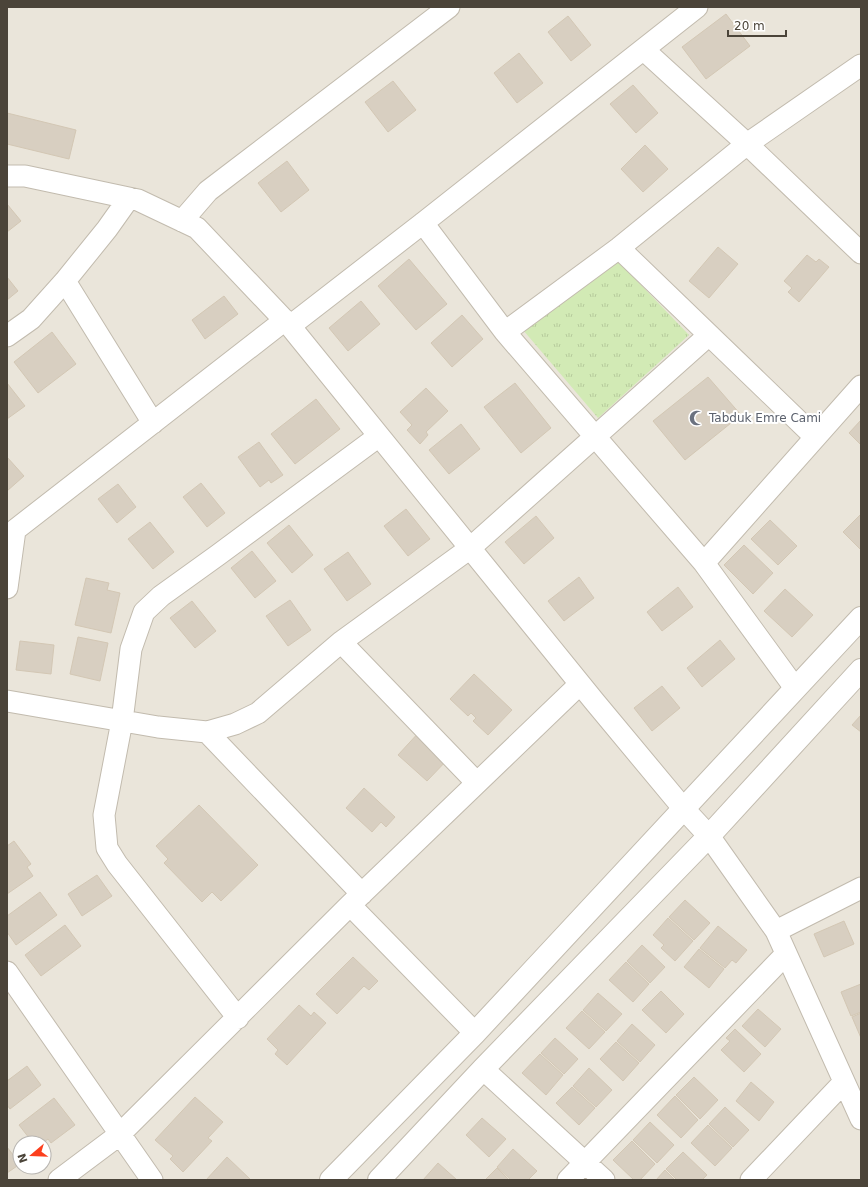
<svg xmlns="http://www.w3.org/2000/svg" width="868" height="1187" font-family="'DejaVu Sans',sans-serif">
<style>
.residential{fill:#eae5da;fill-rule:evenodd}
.park{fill:url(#park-tufts)}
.building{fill:#d8cfc1;stroke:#d3c7b4}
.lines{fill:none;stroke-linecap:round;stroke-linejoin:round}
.minor-casing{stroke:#c2bbae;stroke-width:23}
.tertiary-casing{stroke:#c2bbae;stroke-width:24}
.minor{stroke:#fff;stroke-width:21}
.tertiary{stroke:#fff;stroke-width:22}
.labels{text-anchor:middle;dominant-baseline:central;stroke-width:4;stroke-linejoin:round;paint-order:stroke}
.worship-label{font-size:12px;fill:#5b616d;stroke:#fff;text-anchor:start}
</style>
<defs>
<pattern id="park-tufts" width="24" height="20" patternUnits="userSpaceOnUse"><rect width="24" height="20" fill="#d2eab5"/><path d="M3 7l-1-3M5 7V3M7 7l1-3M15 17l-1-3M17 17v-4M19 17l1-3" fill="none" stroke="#b6ca9c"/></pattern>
</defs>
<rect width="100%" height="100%" fill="#f6f3ec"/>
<path class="residential" d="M7 7H861V1180H7ZM20 1143H44V1167H20Z"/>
<path class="park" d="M618 261 689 335 598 418 523 330Z"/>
<path class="building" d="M726 14 750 46 706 79 682 47Z
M568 16 591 45 571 61 548 32Z
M519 53 543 83 517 103 494 73Z
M393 81 416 110 388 132 365 102Z
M633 85 658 113 636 133 610 104Z
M7 113 76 130 69 159 7 144Z
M645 145 668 169 643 192 621 169Z
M287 161 309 190 281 212 258 183Z
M7 204 21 221 7 232Z
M718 247 738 264 709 298 689 281Z
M807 255 816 262 819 259 829 267 799 302 788 292 792 288 784 281Z
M409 259 447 304 416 330 378 286Z
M7 277 18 291 7 300Z
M224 296 238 314 205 339 192 320Z
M361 301 380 324 348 351 329 328Z
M462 315 483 339 452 367 431 343Z
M52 332 76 364 38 393 14 362Z
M708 377 741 415 685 460 653 421Z
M7 383 25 406 7 419Z
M515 383 551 428 521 453 484 407Z
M426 388 448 411 426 432 428 435 420 444 407 430 412 425 400 412Z
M316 399 340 429 295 464 271 434Z
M861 420V445L849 433Z
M461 424 480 449 449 474 429 450Z
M259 442 283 475 271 483 269 480 260 487 238 457Z
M7 457 24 476 7 491Z
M201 483 225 513 207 527 183 497Z
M118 484 136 507 117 523 98 499Z
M406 509 430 539 408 556 384 526Z
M861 514V550L843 532Z
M536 516 554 538 524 564 505 542Z
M770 520 797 546 778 565 751 539Z
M150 522 174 552 153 569 128 539Z
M289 525 313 555 292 573 267 543Z
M744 545 773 573 753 594 724 565Z
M252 551 276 581 255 598 231 568Z
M348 552 371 584 347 601 324 569Z
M579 577 594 598 564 621 548 601Z
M86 578 109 583 107 590 120 593 111 633 75 625Z
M678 587 693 607 662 631 647 612Z
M785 589 813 615 792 637 764 611Z
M290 600 311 630 288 646 266 616Z
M192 601 216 631 195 648 170 618Z
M78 637 108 643 100 681 70 674Z
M720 640 735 659 702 687 687 668Z
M20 641 54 645 51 674 16 670Z
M474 674 512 710 488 735 473 721 476 718 471 713 468 716 450 699Z
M662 686 680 708 652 731 634 708Z
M861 715V732L852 725Z
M421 730 450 757 427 781 398 755Z
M364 788 395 817 386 827 381 822 372 832 346 808Z
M199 805 258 865 221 901 212 892 202 902 164 863 168 859 156 846Z
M14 841 31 864 27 867 33 876 7 894V846Z
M97 875 112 896 82 916 68 894Z
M40 892 57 915 16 945 7 932V916Z
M685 900 710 923 694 940 669 917Z
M668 918 693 941 675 961 661 948 664 945 653 935Z
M844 921 854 944 824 957 814 934Z
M65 925 81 946 41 976 25 955Z
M718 926 747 950 736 963 732 960 725 968 700 948Z
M642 945 665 967 650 983 627 961Z
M699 949 724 969 709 988 684 967Z
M353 957 378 981 369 990 364 986 337 1014 316 994Z
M626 962 649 984 633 1002 609 980Z
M861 984V1012L851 1016 841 992Z
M661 991 684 1014 666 1033 642 1010Z
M598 993 622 1014 606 1031 583 1010Z
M299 1005 311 1016 314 1012 326 1023 287 1065 275 1054 278 1050 267 1039Z
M758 1009 781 1029 765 1047 742 1026Z
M582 1011 605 1032 589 1049 566 1028Z
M861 1013V1038L852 1017Z
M632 1024 655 1045 640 1062 617 1041Z
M735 1029 761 1054 744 1072 721 1050 730 1041 726 1038Z
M555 1038 578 1059 564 1074 541 1053Z
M616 1042 639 1063 623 1081 600 1059Z
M540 1054 563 1075 546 1095 522 1073Z
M27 1066 41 1085 10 1109 7 1105V1081Z
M589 1068 612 1090 596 1107 573 1086Z
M694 1077 718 1100 700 1119 676 1095Z
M751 1082 774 1102 759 1121 736 1101Z
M572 1087 595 1108 579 1125 556 1103Z
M675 1096 698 1120 681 1138 657 1115Z
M195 1097 223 1122 208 1138 212 1141 183 1172 170 1159 173 1156 155 1140Z
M54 1098 75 1125 51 1143 48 1139 43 1143H33L19 1125Z
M725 1107 749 1130 733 1147 709 1124Z
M482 1118 506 1139 489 1157 466 1135Z
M650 1122 674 1145 657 1163 633 1140Z
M708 1125 732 1148 715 1166 691 1143Z
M632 1141 655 1164 640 1180H634L613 1160Z
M7 1147 20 1164 7 1173Z
M513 1149 537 1171 528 1180H511L497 1167Z
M683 1152 707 1175 702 1180H677L666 1169Z
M227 1157 251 1180H206Z
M438 1163 457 1180H423Z
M497 1168 509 1180H485Z
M665 1170 675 1180H656Z"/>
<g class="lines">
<defs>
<path id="minor" d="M644 50 747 144 861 253
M7 176H25L138 200 197 228 290 326 594 701 683 808 709 836 776 931 861 1119
M182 221 208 191 449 7
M423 223 505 332 704 563 795 688
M619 248 815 437
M65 281 153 423
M290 326 423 223 697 7
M505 332 619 248 747 144 861 65
M7 336 31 319 65 281 107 229 129 198
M704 563 861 386
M7 588 15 530 285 320
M341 642 477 783
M7 701 158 727 207 732 235 724 258 713 341 642 469 549 709 335
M207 732 362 894
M350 905 475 1033
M776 931 861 888
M7 972 152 1180
M238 1018 117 864 107 848 104 815 122 721 131 649 144 612 161 596 218 555 379 436
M483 1069 604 1180
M59 1180 119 1135 350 905 580 684
M568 1180 786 954
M751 1180 844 1082"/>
<path id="tertiary" d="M331 1180 475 1033 861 618
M379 1180 483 1069 709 836 861 670"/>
</defs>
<use href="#minor" class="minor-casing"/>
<use href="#tertiary" class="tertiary-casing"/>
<use href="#minor" class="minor"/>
<use href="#tertiary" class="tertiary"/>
</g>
<defs>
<symbol id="mosque-bare" viewBox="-9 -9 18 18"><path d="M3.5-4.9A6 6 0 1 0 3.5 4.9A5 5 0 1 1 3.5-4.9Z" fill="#6b7280" stroke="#fff" stroke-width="2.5" paint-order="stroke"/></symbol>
</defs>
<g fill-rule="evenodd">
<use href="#mosque-bare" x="686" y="407" width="22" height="22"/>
</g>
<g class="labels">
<g class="worship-label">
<text x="709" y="418">Tabduk Emre Cami</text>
</g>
</g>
<rect width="868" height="1187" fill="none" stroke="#4b4439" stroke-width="16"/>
<g transform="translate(32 1155) rotate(251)"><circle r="19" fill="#ffffff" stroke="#b7b4b0"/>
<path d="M0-3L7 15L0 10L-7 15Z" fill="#fc3f1d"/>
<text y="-6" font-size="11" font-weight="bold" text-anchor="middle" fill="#4b4439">N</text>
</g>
<path d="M728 30v6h58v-6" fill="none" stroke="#4b4439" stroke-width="2"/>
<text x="734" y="30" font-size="12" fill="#4b4439" stroke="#ffffff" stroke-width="3" paint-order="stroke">20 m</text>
</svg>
